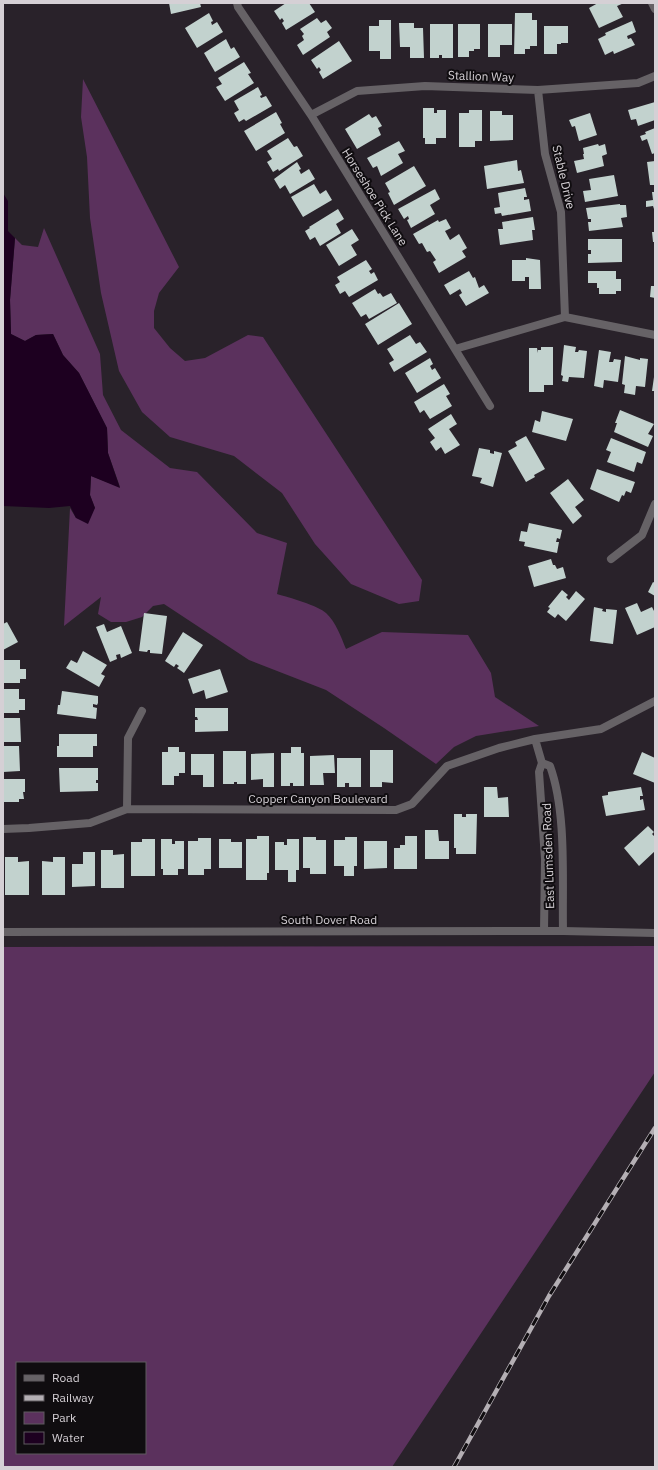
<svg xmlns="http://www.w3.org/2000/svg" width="658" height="1470" font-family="'IBM Plex Sans',sans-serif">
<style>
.green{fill:#5b315d;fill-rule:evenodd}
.water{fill:#1d0020}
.building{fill:#c2d2ce}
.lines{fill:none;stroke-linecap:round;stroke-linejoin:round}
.minor{stroke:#666266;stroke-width:8}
.tertiary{stroke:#666266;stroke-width:8}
.rail-casing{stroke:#b4afb4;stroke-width:4.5}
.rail{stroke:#100d10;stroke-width:3;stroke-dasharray:9;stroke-linecap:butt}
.labels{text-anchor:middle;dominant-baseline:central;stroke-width:4;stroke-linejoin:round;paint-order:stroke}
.street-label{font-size:12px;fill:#d5d0d5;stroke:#100d10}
</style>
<rect width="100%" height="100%" fill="#29222a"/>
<path class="green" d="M83 79 179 267 159 293 154 311V328L170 348 185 361 205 358 248 335 263 337 422 580 419 601 399 604 351 584 315 544 282 493 234 456 170 437 142 412 119 371 101 293 90 218 87 157 81 117Z
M44 228 100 354 103 395 121 430 170 468 197 472 257 533 287 543 277 594C288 597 319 606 326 613 336 622 341 637 346 649L382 632 468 635 491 673 495 697 539 726 476 736 454 747 436 764 384 728 326 690 249 660 164 604 153 606 142 617 126 622H111L98 614 101 597 64 626 70 508 76 518 95 508 90 495 91 476 120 487 108 453 107 428 79 373 63 355 53 334 36 335 25 341 11 334 10 300 15 238 22 245 38 247Z
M655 946V1072L392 1467H3V947ZM17 1363H145V1453H17Z"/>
<path class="water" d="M3 193 8 201V231L15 238 10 300 11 334 25 341 36 335 53 334 63 355 79 373 107 428 108 453 120 488 91 476 90 495 95 508 88 524 76 518 70 506 49 508 3 506Z"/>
<path class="building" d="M169 3H200L201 7 171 14Z
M286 3H309L315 12 286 30 282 23 284 21 282 18 280 20 274 11Z
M598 3H624L617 6 623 17 599 28 589 8Z
M209 13 213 21 211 22 212 25 217 22 223 32 197 48 185 28Z
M515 13H532V20H537V46H530V49H525V54H514Z
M317 18 321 23 326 20 332 28 327 32 330 37 303 55 297 45 304 40 302 36 304 34 300 29Z
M379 20H391V59H380V51H369V26H379Z
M632 21 636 32 627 36 628 39 631 38 635 45 614 54 613 51 605 55 598 39 606 35 605 33Z
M399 23H414V28H423L424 58H410V47H400Z
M430 24H453V58H442V55H439V58H430Z
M458 24H480V49H474V51H469V57H458Z
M488 24H512V45H500V57H488Z
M544 26H568V43H561V44H557V54H544Z
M226 39 231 49 234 47 240 57 215 72 204 53Z
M339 41 352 61 323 79 319 72 321 70 319 67 317 69 311 60Z
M244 62 251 73 248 74 254 83 225 101 216 87 222 84 218 78Z
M258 87 262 95 260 96 261 98 266 96 272 106 246 121 244 119 239 122 234 113 239 110 234 101Z
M655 102V120L638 126 636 119 631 120 628 110Z
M423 108H434V113H437V110H446V138H436V144H425V138H423Z
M469 110H482V141H475V147H459V113H469Z
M490 111H502V115H513V140L490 141Z
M276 112 282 123 280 124 285 133 256 151 244 131Z
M590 113 597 135 579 141 575 126 572 127 569 120Z
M369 114 372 118 376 116 382 126 378 128 381 135 357 149 345 129Z
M655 128V153L652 154 647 139 642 141 640 136 646 134 645 132Z
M288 138 294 147 297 146 303 156 279 171 278 169 273 172 267 162 272 159 267 151Z
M399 141 405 151 398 154 403 163 381 176 377 166 373 168 367 158Z
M598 144 599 146 605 144 607 154 602 156 604 166 577 173 574 161 584 159 583 154H584L583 148Z
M517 160 518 171 521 170 524 183 487 189 484 166Z
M655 161V185H650L647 162Z
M297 162 301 169 299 170 301 174 309 169 315 179 290 194 285 185 280 189 274 179Z
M414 166 426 186 394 205 388 193 390 192 385 183Z
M614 175 618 196 585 202 583 191 591 190 589 179Z
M314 184 320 194 326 190 332 200 303 217 291 197Z
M525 188 527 197H524V200L529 199 531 211 502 216 501 213 495 214 494 208 500 207 498 193Z
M435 189 440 199 430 205 435 214 411 228 407 220 409 219 408 216 404 219 398 209Z
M652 192H655V212L653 206 646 207V201L653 200Z
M620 204V205H626L627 217 621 218 623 227 589 231 588 222H591V219H588L586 208Z
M338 209 344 219 336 224 341 233 320 246 315 237 310 240 305 231 310 228 309 227Z
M533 217 535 230H532L533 240 500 245 498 229H503L502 222Z
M446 219 451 228 445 231 450 240 459 234 467 248 462 251 466 257 439 273 433 262 436 260 430 251 427 252 422 243 419 244 413 234 438 220 439 222Z
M352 229 359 240 351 245 357 255 339 266 326 245Z
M652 232H655V242H653Z
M588 239H622V262L588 263V254H591V250H588Z
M526 258 540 260 541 289H529V277H525V281H512V260H526Z
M366 260 372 269 369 271 371 274 374 272 378 280 349 297 345 291 340 294 335 285 340 282 337 277Z
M469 271 473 278 475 277 479 288 484 285 489 293 466 306 459 295 462 293 460 289 450 295 444 285Z
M588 271H616V279H621V291H616V294H599V288H597V283H588Z
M651 286H655V298L650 297Z
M375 289 378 294 380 293 383 297 391 293 397 303 369 319 366 314 361 317 352 303Z
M399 303 412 324 378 345 365 324Z
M410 335 416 344 420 342 427 352 394 372 389 363 394 360 387 349Z
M564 345 576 347 575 352H578L579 350 587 351 584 378 569 377 568 382 562 381 563 376 561 375Z
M541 347H553V385H544V392H529V348H537L538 353V350H541Z
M599 350 611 352 609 362H613L614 359 621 360 618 382 604 380 603 388 594 386Z
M625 356 640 360V358L648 359 645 387 636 386 635 395 624 393 625 385 622 384Z
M430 358 433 364 430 366 432 370 435 368 441 378 417 393 405 373Z
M654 377H655V391H652Z
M444 384 450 394 446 396 452 406 430 419 424 410 420 413 414 402Z
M620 410 654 424 648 434 653 436 648 447 614 432 617 423H615Z
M542 411 573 419 566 441 532 432 535 420 540 422Z
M451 414 457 424 449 429 460 445 445 454 441 447 436 451 430 442 435 438 428 429Z
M526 436 545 469 534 475 535 477 526 482 508 451 517 446 515 442Z
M611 438 646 452 642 464 637 462 634 472 607 462 611 452 606 450Z
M479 448 490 450V453L494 454V451L502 453 493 487 480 483 482 478 472 476Z
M597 469 635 482 631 493 626 491 624 496 622 495 619 502 590 489Z
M568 479 584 500 575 507 582 516 573 524 550 493Z
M529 523 562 530 560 539 557 538 556 542H559L557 553 524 546 525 542 519 541 521 531 527 532Z
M551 559 553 565H555L557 569 563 567 566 578 534 587 528 566Z
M653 582 655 583V596L648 592Z
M562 590 568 595 566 597 569 600 576 591 585 599 566 621 558 614 555 618 547 612 550 608 548 607Z
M637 603 641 612 652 607 655 613V627L637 635 625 608Z
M594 607 603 609 602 611 606 612V609L617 610 613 644 590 641Z
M144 613 167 616 162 654 150 653V650H148L147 652 139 651Z
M7 622 18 642 3 650V624Z
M104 624 107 632 121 626 132 653 121 658 120 654 116 655 117 659 110 662 96 627Z
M183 632 203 645 184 673 177 668 179 666 176 664 174 667 165 661Z
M83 651 107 665 101 674 105 676 99 687 66 668 71 660 77 663Z
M3 660H20V669H26V679H20V683H3Z
M220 669 228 692 206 699 204 690 193 694 188 679Z
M3 689H19V699H25V710H19V713H3Z
M62 691 98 696V703L97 705 93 704V707L97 708 96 719 57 714 58 705H60Z
M195 708H228V731L195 732V720H198L197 717H195Z
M3 718H20L21 742H3Z
M59 734H97V746H93V757H57V746H59Z
M3 746H19L20 771 3 772Z
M168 747H179V752H185V773H179V776H174V785H162V752H168Z
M291 747H301V753H304V786H293V783H290V786H281V753H291Z
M370 750H393V783L382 782V787H370Z
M223 751H246V784H237V782H234V784H223Z
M642 752 655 758V783L633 774Z
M274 753V787H263V779L251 780V754Z
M191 754H214V787H203V775H191Z
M334 755 335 773H323L324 785H310V756Z
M337 758H361V787H349V783H345V787H337Z
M59 768H98V780H96V783H98V791L60 792Z
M3 779H25V792H23L24 799H19V802H3Z
M484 787H497L498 798 508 797 509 817H484Z
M641 787 643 796H640V800L643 799 645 810 606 816 602 796 608 795V792Z
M454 814H462V817H466V814H477L476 854H456V848H454Z
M648 826 654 832 652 834 655 837V851L639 866 624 848Z
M425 830H438L439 841H449V859H425Z
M257 836H269V873H267V880H246V839H257Z
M405 836H417V869H394V848H400V845H405Z
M303 837H316V840H326V874H310V868H303Z
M345 837H357V866H354V876H344V866H334V840H345Z
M198 838H211V869H204V875H188V841H198Z
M142 839H155V876H131V842H142Z
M161 839H172V844H175V841H184V869H178V875H163V869H161Z
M219 839H231V842H242V868H219Z
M287 839H299V870H296V882H288V870H275V842H284V845H287Z
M364 841H387V868L364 869Z
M101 850H113V855L124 854V888H101Z
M83 852H95V886L72 887V864H83Z
M5 857H18V862L29 861V895H5Z
M53 857H65V895H42V861L53 862Z"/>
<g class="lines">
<path class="minor" d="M237 3 238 7 311 115 490 406
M652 3 655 9
M538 90 545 154 561 212 565 317
M311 115 357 91 425 86 538 90 638 83 655 76
M455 349 565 317 655 335
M611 559 642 535 655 504
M535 739 542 763 539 772 545 859 544 931
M542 763 550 766C567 813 562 880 563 931
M127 809 128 738 142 711
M3 829 29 828 90 823 127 809 396 810 412 804 447 766 499 748 535 739 601 729 655 701"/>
<path class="tertiary" d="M3 932 563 931 655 933"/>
<defs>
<path id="rail" d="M454 1467 549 1296 655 1128"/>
</defs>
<use href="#rail" class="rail-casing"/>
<use href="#rail" class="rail"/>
</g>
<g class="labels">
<g class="street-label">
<text transform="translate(481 76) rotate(2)">Stallion Way</text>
<text transform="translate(564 177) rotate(77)">Stable Drive</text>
<text transform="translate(375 197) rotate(58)">Horseshoe Pick Lane</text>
<text x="318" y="798">Copper Canyon Boulevard</text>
<text transform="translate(548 856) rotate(-92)">East Lumsden Road</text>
<text x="329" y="919">South Dover Road</text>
</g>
</g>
<rect width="658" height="1470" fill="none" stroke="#d5d0d5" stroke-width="8"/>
<rect x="16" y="1362" width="130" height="92" fill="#100d10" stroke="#5f5b5f"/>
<rect x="24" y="1375" width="20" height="6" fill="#666266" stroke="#5f5b5f"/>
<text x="52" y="1382" font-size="12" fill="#d5d0d5">Road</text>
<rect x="24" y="1395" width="20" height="6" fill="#b4afb4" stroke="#5f5b5f"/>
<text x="52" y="1402" font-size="12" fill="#d5d0d5">Railway</text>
<rect x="24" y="1412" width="20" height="12" fill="#5b315d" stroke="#5f5b5f"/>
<text x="52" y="1422" font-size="12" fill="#d5d0d5">Park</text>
<rect x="24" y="1432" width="20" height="12" fill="#1d0020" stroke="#5f5b5f"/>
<text x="52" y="1442" font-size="12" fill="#d5d0d5">Water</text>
</svg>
